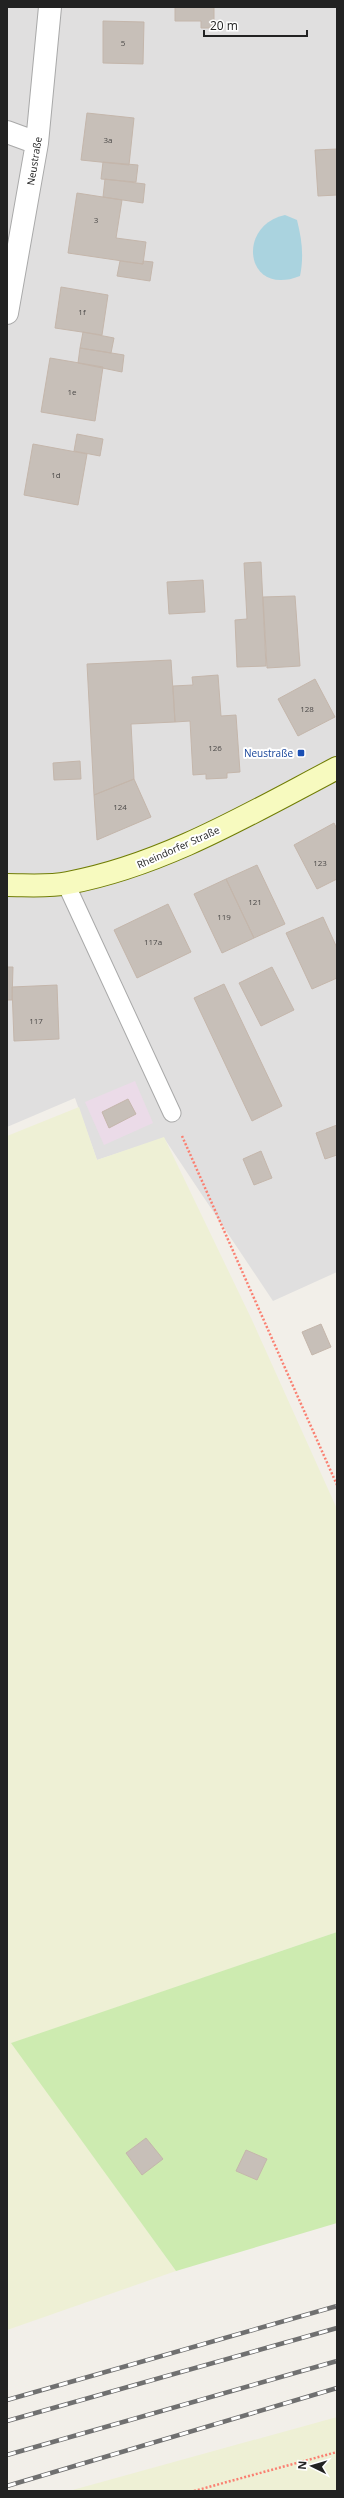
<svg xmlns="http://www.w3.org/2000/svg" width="344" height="2498" font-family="'Open Sans',sans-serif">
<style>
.residential{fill:#e0dfdf}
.industrial{fill:#ebdbe8}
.farmland{fill:#eef0d5}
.grass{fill:#cdebb0}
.water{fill:#aad3df}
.building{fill:#c7bfb8;stroke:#c4b6ab}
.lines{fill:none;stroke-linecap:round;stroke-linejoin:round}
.service-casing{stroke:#a9a9a9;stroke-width:19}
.minor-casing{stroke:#a9a9a9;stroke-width:24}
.secondary-casing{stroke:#707d05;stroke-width:24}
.path{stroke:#fa8072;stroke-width:2.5;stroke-dasharray:2 2;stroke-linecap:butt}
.service{stroke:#fff;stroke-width:17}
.minor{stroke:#fff;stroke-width:22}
.secondary{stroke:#f7fabf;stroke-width:22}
.rail-casing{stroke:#707070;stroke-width:4.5}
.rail{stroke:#fff;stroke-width:3;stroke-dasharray:9;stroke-linecap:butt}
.transit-dot{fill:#1a4fb4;stroke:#fff;stroke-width:1.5}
.labels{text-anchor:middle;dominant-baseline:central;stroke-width:4;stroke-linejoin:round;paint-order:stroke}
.number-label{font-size:8px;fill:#4b4948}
.street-label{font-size:10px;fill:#222;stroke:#fff}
.transit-label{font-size:10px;fill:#164399;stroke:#fff;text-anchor:end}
</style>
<rect width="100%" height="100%" fill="#f2efe9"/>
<path class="residential" d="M7 7H337V1272L273 1301 164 1138 97 1160 75 1098 7 1127Z"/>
<path class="industrial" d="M135 1081 153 1123 104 1145 85 1102Z"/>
<path class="farmland" d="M79 1107 97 1160 164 1137 252 1320 337 1509V1932L12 2043 176 2271 7 2330V1136Z
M337 2417V2491H69Z"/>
<path class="grass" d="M337 1932V2223L176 2271 11 2043Z"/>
<path class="water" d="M285 215 297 220C302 240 304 256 300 276 245 298 236 225 285 215Z"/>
<path class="building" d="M175 7H214V28H201V21H175Z
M103 21 144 22 143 64 103 63Z
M87 113 134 118 129 165 81 160Z
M337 149V195L318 196 315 150Z
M103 162 138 165 136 182 101 179Z
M105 179 145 184 143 203 103 197Z
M77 193 122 200 116 238 146 242 143 264 68 253Z
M120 261 143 264V261L153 262 150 281 117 276Z
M61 287 108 295 102 335 55 328Z
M83 332 114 338 111 353 80 348Z
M80 348 124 355 122 372 78 363Z
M50 358 103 367 95 421 41 412Z
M77 434 103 439 100 456 74 451Z
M33 444 87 454 78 505 24 495Z
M261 562 266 666 237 667 235 620 247 619 244 563Z
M203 580 205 612 169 614 167 582Z
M295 596 300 666 267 668 263 597Z
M171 660 175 722 131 724 134 779 94 795 87 664Z
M218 675 221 716 236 715 240 772 227 773V778L206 779V774L193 775 190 721 175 722 173 686 193 685 192 677Z
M315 679 335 717 298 736 278 699Z
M80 761 81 779 54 780 53 763Z
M134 779 151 817 97 840 94 795Z
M334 823 337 829V879L317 889 294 845Z
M257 865 285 924 254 938 226 879Z
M226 879 254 938 222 953 194 894Z
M168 904 191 952 137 978 114 930Z
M323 917 337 948V978L312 989 286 933Z
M7 967H13L12 1000H7Z
M272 967 294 1010 261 1026 239 983Z
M224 984 282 1106 252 1121 194 998Z
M57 985 59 1039 14 1041 12 987Z
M128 1099 136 1114 109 1128 102 1112Z
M337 1125V1155L325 1159 316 1133Z
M261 1151 272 1178 254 1185 243 1159Z
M321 1324 331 1347 312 1355 302 1332Z
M146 2138 163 2159 142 2175 126 2153Z
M246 2150 267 2159 257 2180 236 2171Z"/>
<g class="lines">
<defs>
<path id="service" d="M66 884 172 1113"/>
<path id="minor" d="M7 132 37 143
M7 313 37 143 50 7"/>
<path id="secondary" d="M7 885C27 885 48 887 68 883 164 865 251 813 337 768"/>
</defs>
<use href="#service" class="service-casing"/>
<use href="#minor" class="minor-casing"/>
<use href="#secondary" class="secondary-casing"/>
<path class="path" d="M182 1136 337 1485
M194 2491 337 2452"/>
<use href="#service" class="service"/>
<use href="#minor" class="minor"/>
<use href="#secondary" class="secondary"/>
<defs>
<path id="rail" d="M7 2400 337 2306
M7 2421 337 2328
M7 2455 337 2361
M7 2486 337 2388"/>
</defs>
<use href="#rail" class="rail-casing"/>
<use href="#rail" class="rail"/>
</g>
<rect class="transit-dot" x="297" y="749" width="8" height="8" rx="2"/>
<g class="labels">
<g class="number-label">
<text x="123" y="42">5</text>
<text x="108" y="139">3a</text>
<text x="96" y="219">3</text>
<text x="82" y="311">1f</text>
<text x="72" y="391">1e</text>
<text x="56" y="474">1d</text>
<text x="307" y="708">128</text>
<text x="215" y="747">126</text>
<text x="120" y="806">124</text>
<text x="320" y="862">123</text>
<text x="255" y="901">121</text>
<text x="224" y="916">119</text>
<text x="153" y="941">117a</text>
<text x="36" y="1020">117</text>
</g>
<g class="street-label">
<text transform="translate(34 161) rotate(-81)">Neustraße</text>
<text transform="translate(178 847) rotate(-24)">Rheindorfer Straße</text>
</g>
<g class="transit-label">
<text x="293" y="753">Neustraße</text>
</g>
</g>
<rect width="344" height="2498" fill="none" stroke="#222222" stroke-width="16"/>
<g transform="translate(312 2466) rotate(275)" stroke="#ffffff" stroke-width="3" paint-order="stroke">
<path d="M0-3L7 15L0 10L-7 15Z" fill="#222222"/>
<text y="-6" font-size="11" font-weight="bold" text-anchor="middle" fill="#222222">N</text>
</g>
<path d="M204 30v6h103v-6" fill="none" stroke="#222222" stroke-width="2"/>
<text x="210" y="30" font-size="12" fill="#222222" stroke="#ffffff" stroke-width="3" paint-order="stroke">20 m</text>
</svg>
